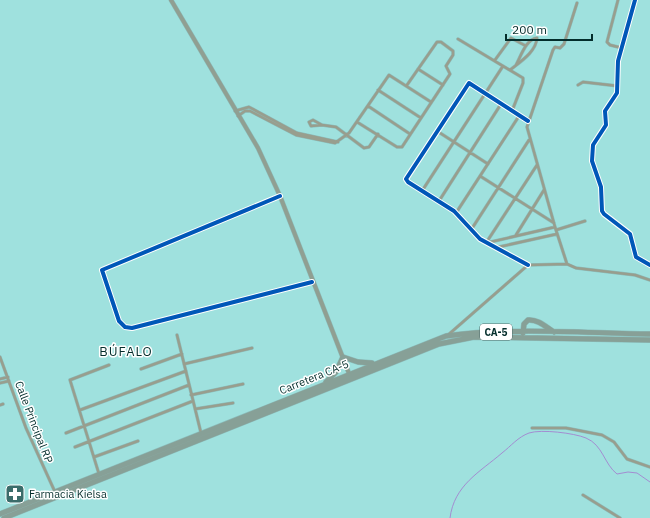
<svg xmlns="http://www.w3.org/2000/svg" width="650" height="518" font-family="'IBM Plex Sans',sans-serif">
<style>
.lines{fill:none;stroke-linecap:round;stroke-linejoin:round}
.stream{stroke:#a38dd1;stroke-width:1}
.street-casing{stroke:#8cbebc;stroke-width:3.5}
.secondary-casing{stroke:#8cbebc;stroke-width:5}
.highway-casing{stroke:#8cbebc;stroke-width:6}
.street{stroke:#989e8e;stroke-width:2.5}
.secondary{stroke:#909f92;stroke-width:4}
.highway{stroke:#87a097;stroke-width:5}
.cycleway-casing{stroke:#fff;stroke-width:6}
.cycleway{stroke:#0057b8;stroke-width:4}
.labels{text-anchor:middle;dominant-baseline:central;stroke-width:3;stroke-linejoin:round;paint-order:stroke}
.shield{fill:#fff;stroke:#4f6c6b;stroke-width:1}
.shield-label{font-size:10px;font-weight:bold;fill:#032d2b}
.street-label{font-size:11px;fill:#032d2b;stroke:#fff}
.poi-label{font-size:11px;fill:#032d2b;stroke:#fff;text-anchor:start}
.quarter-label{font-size:13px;letter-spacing:1px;fill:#032d2b;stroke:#fff}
</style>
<rect width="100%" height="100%" fill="#9fe1de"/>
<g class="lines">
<path class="stream" d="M450 518C454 485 480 472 502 453 511 446 518 437 529 433 541 429 574 433 586 438 603 445 604 464 617 474L628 472 637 473 650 482"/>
<defs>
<path id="street" d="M618 0 607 42 610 45 622 48
M635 0 618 61 617 93 605 111 606 125 593 145 592 161 601 187 602 211 604 214 630 234 636 257 650 265
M458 39 523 78V83L512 111
M495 60 511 38 526 46
M418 69 443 85
M510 70C520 62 536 52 537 38 526 39 521 56 516 65
M578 85 583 82 618 86
M378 90 421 118
M368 106 410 134
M235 111 249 107 297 133 338 142
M238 116 245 111H250L296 135 335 143 349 133 389 75 431 102
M357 122 397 147H402L450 74 446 66 453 55V51L441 42H437L407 85
M322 125 313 120 309 122 311 126 322 125 336 127 364 148 369 147 378 134
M437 131 488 164
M480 176 554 223
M422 191 503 66
M280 196 102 270 119 321 125 327 132 328 312 282
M439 201 501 104
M456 213 519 116
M471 230 529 140
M556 230 585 221
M516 235 544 190
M486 243 537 165
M486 243 555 227
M494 248 557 234
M567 264 555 227 527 127 553 50 555 47 560 48 564 44 577 3
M528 265 480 239 454 211 408 182 406 179 469 83 528 121
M177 335 201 433
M448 335 528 265 567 264 576 268 635 275 650 280
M0 357 26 428 55 492
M184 364 252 348
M141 369 182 354
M0 379 8 377
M0 383 9 381
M191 395 243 384
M0 405 3 404
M195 409 233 403
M80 410 186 371
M532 428H566L602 435 614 442 627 459 650 467
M66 433 189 385
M75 447 193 401
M94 457 138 441
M99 474 70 380 109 365
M583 495 620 518"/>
<path id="secondary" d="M171 0 258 148 280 196 350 376"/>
<path id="highway" d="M523 333 524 324 528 320C538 319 546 327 554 332
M326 382 336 372 343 357 358 362 372 363
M0 514 446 336C514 327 582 333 650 334
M4 518 439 344 474 337 650 340"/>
</defs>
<use href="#street" class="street-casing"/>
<use href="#secondary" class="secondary-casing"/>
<use href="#highway" class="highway-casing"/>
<use href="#street" class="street"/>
<use href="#secondary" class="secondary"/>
<use href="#highway" class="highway"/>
<defs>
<path id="cycleway" d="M635 0 618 61 617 93 605 111 606 125 593 145 592 161 601 187 602 211 604 214 630 234 636 257 650 265
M280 196 102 270 119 321 125 327 132 328 312 282
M528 265 480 239 454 211 408 182 406 179 469 83 528 121"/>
</defs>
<use href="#cycleway" class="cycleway-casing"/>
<use href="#cycleway" class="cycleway"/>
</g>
<defs>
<symbol id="pharmacy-square" viewBox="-11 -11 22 22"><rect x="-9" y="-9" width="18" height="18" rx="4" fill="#3a6c6a" stroke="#fff"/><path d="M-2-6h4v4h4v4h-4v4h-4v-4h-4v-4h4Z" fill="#fff"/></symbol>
</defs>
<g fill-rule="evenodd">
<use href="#pharmacy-square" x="4" y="483" width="22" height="22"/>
</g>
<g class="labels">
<rect class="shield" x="480" y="324" width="32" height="16" rx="3"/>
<g class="shield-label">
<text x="496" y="332">CA-5</text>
</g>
<g class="street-label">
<text transform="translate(314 377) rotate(-22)">Carretera CA-5</text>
<text transform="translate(34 422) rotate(69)">Calle Principal RP</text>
</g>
<g class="poi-label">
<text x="29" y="494">Farmacia Kielsa</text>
</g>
<g class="quarter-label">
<text x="126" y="351">BÚFALO</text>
</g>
</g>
<path d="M506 34v6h86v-6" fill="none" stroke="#032d2b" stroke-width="2"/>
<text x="512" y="34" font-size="12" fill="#032d2b" stroke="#ffffff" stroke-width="3" paint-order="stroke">200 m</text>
</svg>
